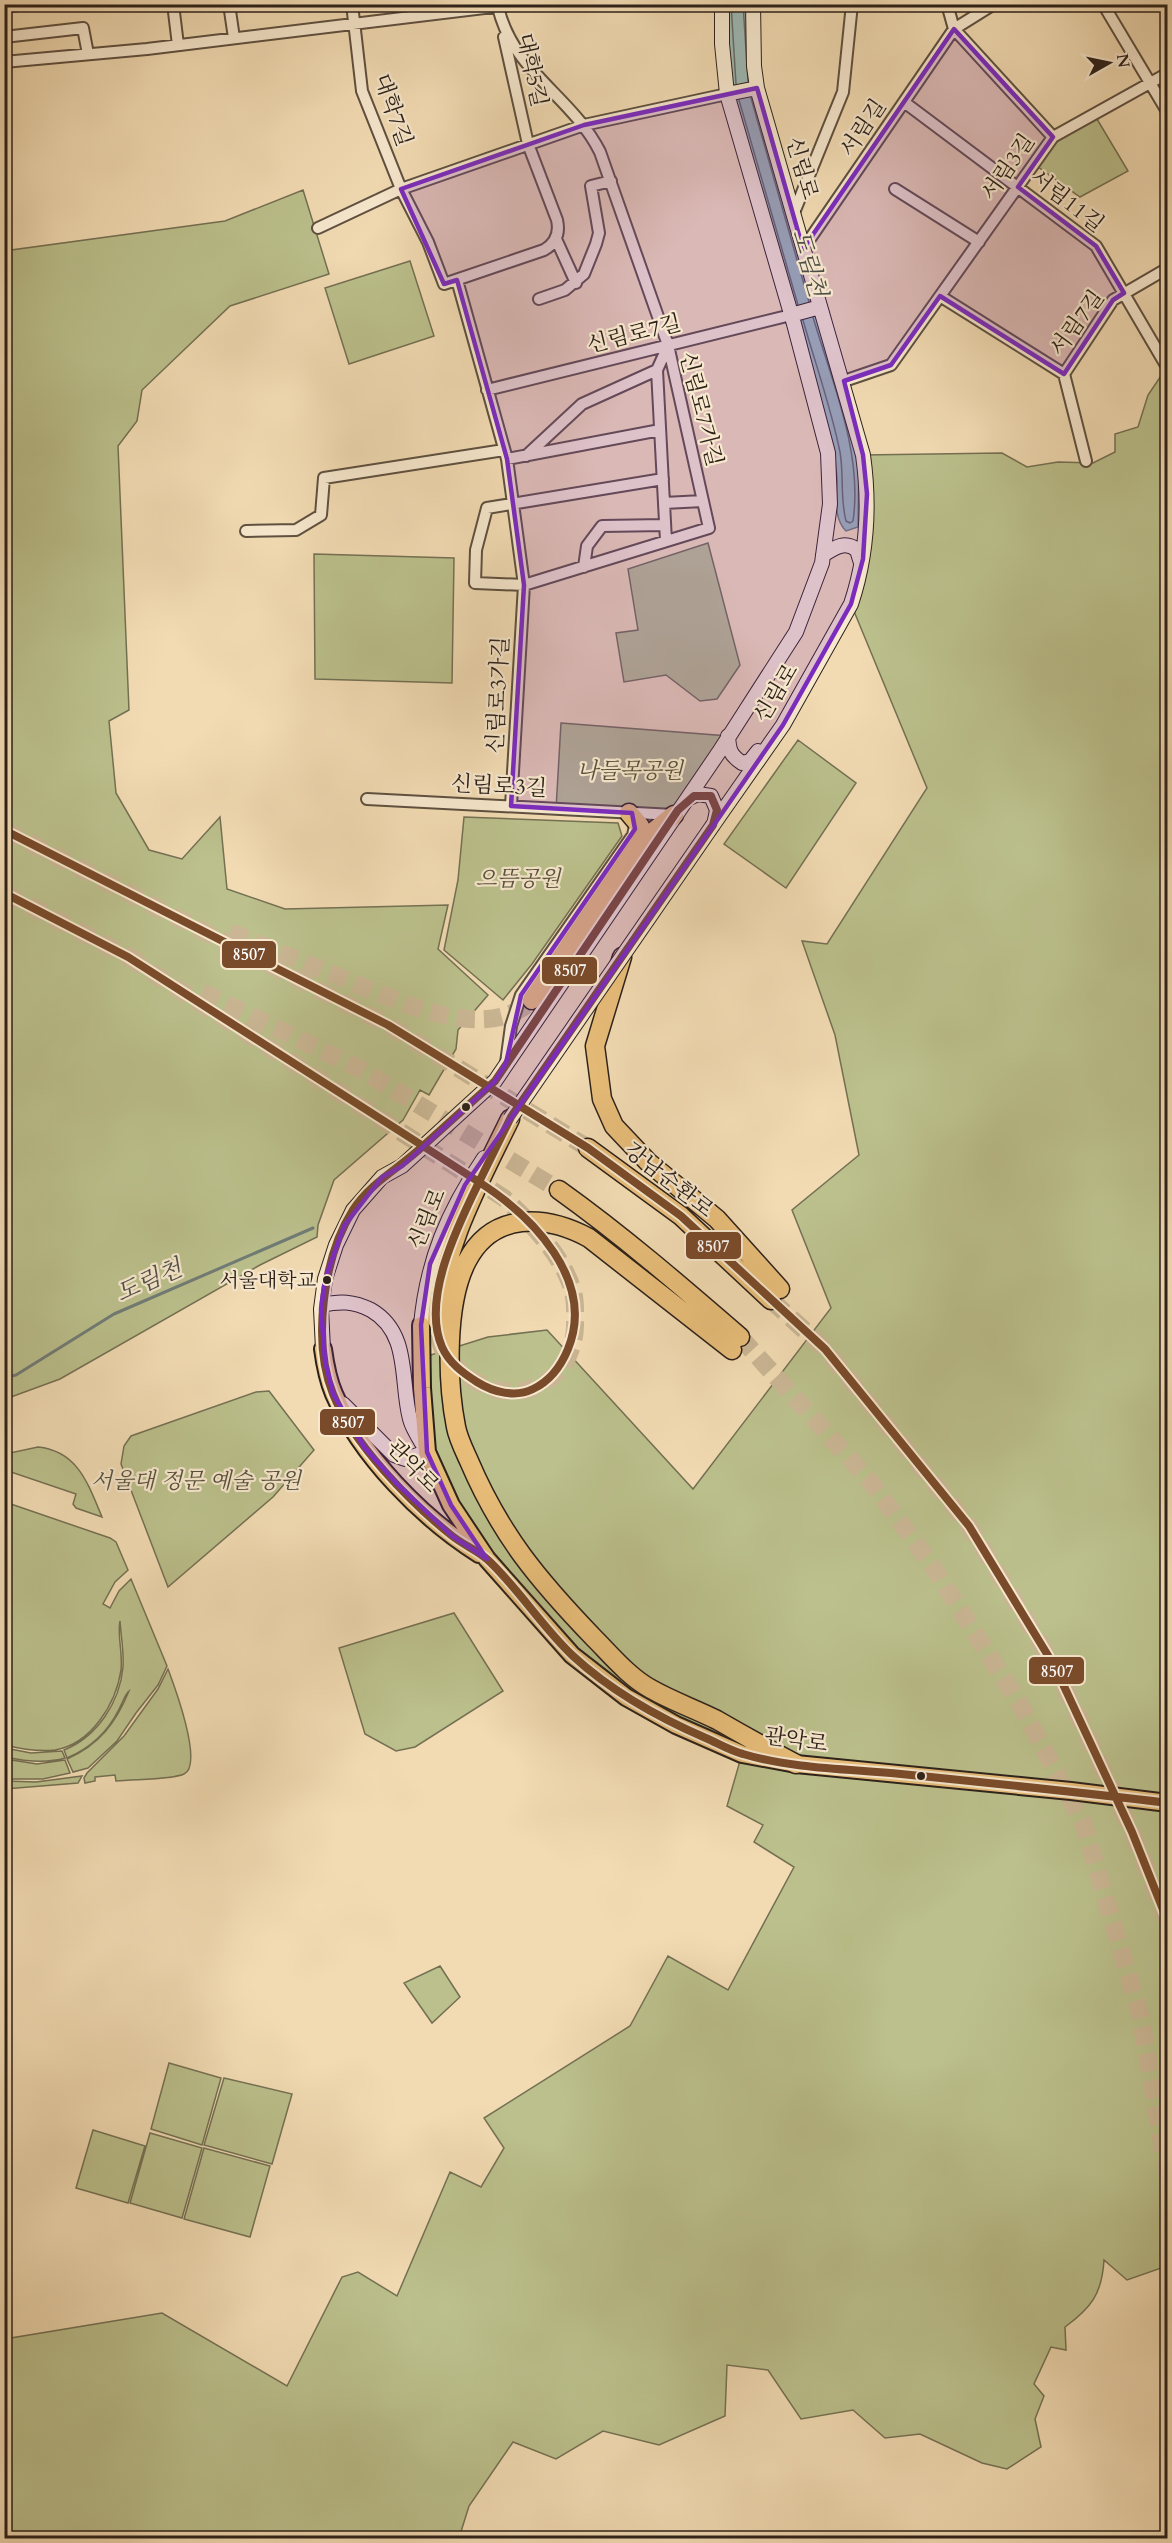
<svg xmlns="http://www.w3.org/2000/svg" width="1172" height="2543" font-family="Cardo,'Noto Serif KR',serif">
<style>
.green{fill:#bbc08c;stroke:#747053;stroke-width:1.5}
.water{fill:#9db9b5;stroke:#707c77;stroke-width:1.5}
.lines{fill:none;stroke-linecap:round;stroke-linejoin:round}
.shore{stroke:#646d68;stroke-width:1.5}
.stream{stroke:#707c77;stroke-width:3}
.highway-tunnel{stroke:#cab694;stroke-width:18;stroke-dasharray:18 9;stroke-linecap:butt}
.street-casing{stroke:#5e5040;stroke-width:14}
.secondary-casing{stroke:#2c211a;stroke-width:16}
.primary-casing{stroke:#2c211a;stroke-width:20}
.highway-casing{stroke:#2c211a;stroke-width:21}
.street{stroke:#f7e8ce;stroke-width:10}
.secondary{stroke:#f7e8ce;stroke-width:14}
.primary{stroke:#e9be7a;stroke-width:16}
.highway{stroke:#e9be7a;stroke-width:18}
.secondary-bridge-casing{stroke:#2c211a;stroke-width:16;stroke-linecap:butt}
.secondary-bridge{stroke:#f7e8ce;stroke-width:14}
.bus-1-casing{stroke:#f7e8ce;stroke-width:12}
.bus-1{stroke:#7a4b2a;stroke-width:8}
.marked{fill:#7b2cbf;fill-opacity:0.2;stroke:#7b2cbf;stroke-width:4.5;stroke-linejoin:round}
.bus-dot{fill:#2c211a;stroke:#f7e8ce;stroke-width:2}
.labels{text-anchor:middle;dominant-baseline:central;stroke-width:4.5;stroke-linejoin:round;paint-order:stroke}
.bus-label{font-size:20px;fill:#2c211a;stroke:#f7e8ce;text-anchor:end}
.street-label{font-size:22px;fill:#2c211a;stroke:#f7e8ce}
.park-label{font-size:22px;font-style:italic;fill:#57513c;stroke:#f7e8ce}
.water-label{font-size:24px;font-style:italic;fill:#4e4f48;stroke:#f7e8ce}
.line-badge{stroke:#f7e8ce;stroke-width:2}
.badge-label{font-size:16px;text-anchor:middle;font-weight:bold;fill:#fff}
</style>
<rect width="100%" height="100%" fill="#f2dbb3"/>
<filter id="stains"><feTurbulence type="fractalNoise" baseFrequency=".00333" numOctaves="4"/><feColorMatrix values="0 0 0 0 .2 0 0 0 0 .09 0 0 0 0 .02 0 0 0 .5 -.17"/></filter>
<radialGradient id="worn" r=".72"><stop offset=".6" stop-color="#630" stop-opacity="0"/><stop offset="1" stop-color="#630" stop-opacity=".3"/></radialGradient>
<path class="green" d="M1094 114 1128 171 1080 197 1034 164 1053 137Z
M303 190 329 274 230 306 142 390 137 421 118 446 129 710 109 721 116 793 149 850 182 859 220 817 227 889 285 909 448 905 438 949 488 995 458 1030 456 1049 429 1095 420 1090 403 1120 334 1180 318 1225 317 1237 260 1265 60 1379 11 1397H5L4 251 225 221Z
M410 261 434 336 349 364 325 288Z
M1167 367V2266L1127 2280 1104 2260C1102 2294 1091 2308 1065 2327L1066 2350 1051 2347 1034 2384 1044 2396 1035 2419 1041 2447 1007 2469 982 2463 920 2434 885 2438 853 2410 801 2419 768 2370 727 2365 725 2416 659 2445 603 2431 556 2459 513 2442 469 2506 459 2538H262L255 2532 223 2538H5V2339L162 2313 287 2386 342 2277 358 2272 397 2296 450 2172 481 2187 504 2148 484 2118 630 2026 668 1956 728 1990 794 1867 754 1842 763 1825 727 1806 742 1754 676 1725 572 1655 487 1559 437 1477 421 1358 488 1337 547 1330 693 1489 831 1308 792 1210 859 1155 835 1035 802 941 827 944 927 788 851 604 858 582 863 455 1002 453 1027 467 1058 462 1093 463 1115 452V434L1138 427 1148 395Z
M708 543 740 665 717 699 700 701 666 675 624 682 616 633 638 630 628 569Z
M314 554 454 558 452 683 315 679Z
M561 723 728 736 674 815 556 809Z
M798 740 856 783 786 888 724 844Z
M464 817 618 823 622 836 532 964 503 1000 444 950 458 880Z
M269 1391 314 1450 273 1497 168 1587 121 1464 124 1446 131 1436 256 1392Z
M38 1447C78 1451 88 1484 102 1517L76 1508 73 1504 76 1494 5 1470V1454Z
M5 1502 110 1538 116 1542 128 1570 115 1582 103 1604 110 1608 119 1591 131 1579 167 1666 158 1685 136 1713 117 1741 88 1768 73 1772 67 1759C99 1745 116 1723 129 1691 125 1694 122 1704 118 1711 107 1733 90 1748 67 1758L64 1750C97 1737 120 1702 123 1667 124 1652 121 1636 120 1621 117 1635 123 1654 121 1670 116 1704 91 1744 55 1750 38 1752 21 1749 5 1745Z
M454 1613 503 1691 415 1747 396 1751 365 1734 339 1648Z
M168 1669C174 1685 204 1765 184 1774 171 1780 134 1779 116 1781L115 1775 95 1777V1781L85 1783 84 1778 87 1773 124 1736 158 1689Z
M5 1748 31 1753 62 1751 65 1758C45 1764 24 1761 5 1757Z
M5 1759 37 1764 65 1760 70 1773 43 1779H5Z
M82 1776 78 1783 5 1789V1781L36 1782Z
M440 1966 460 1997 432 2023 404 1983Z
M169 2063 221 2078 202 2145 151 2129Z
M224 2078 292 2094 272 2164 204 2145Z
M93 2130 145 2146 128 2203 76 2188Z
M150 2133 202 2148 182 2218 130 2203Z
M204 2148 270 2166 250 2237 184 2219Z"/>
<path class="water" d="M726 5H749L750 40 859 453 858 527 846 531C833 518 837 498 837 481 837 472 835 462 834 453L731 91Z"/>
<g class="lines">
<path class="shore" d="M731 4 736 84
M743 4 748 81
M751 98 809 302
M739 100 798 305
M803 320C815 363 831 407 840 452 844 475 840 498 846 521L850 523 853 521C863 453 832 382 813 317"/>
<path class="stream" d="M4 1378 16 1375 114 1314 313 1228"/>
<path class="highway-tunnel" d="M4 830 388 1025 588 1148
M4 893 139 962
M230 932C266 947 301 961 337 976 387 996 484 1047 532 1000
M128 957 504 1198C530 1222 558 1250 571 1285 576 1298 575 1312 575 1326 573 1388 508 1412 462 1372 456 1366 448 1360 444 1352 439 1342 438 1331 437 1320
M202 992 360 1069 559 1190
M771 1300 825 1349 969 1526 1055 1667 1132 1832 1168 1923
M740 1337 870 1481 933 1567 1021 1706 1084 1825 1140 2014 1168 2177"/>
<defs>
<path id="street" d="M173 4 178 45
M229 4 234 38
M352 4 362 91 401 189 428 242 444 284 544 250C556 243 560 233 557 220L528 144 504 37
M947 4 954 29 1053 137
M1103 4 1168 113
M4 7 26 4
M498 7C513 72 572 96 600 152L668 345 709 528 524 585 475 583 476 550 487 508 663 479
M4 37 83 28 88 54
M4 62 147 49 517 4
M904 102 1096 246 1167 367
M895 189 979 242
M793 215 843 92 852 4
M318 228 401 189 584 125 727 94
M556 239 576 283
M803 249 954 29 994 4
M457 280 507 459 524 585 511 806
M940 296 1064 374
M539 299 565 290 584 274 596 244 599 233 591 186 611 181
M844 381 891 365 1053 137 1168 73
M487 390 791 315
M526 456 582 404 657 370
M507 459 660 430
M1086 461 1064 374 1113 300 1168 268
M664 503 703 501
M246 531 296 530 321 515 324 478 504 450
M666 541 657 370 668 346
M584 567 587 546 602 526 665 525
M367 799 674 815
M506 1063 511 1026 521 995 633 835 635 826"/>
<path id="secondary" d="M727 94 757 88
M791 315 820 307
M823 555C834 548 845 540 857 550L861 563
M728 736C729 750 730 755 742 763L750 761 758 751
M687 799 698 794 711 796 717 810 715 820
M713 825 783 725 851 604C867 556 870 505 863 455L757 88 754 66 753 4
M322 1305C340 1301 353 1301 371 1310 411 1333 400 1382 410 1419 413 1431 422 1442 427 1452L405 1459 394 1455 343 1404
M421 1325C427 1260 448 1211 484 1158
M323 1349 321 1309 325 1279 336 1245 353 1210 382 1177 402 1166 495 1081 719 752 796 632 822 563 830 504 828 453 794 324 727 94 722 44V4"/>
<path id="primary" d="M421 1325 422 1388 427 1452 451 1505 487 1559 572 1655 626 1697 676 1725 742 1754 796 1764 1071 1791 1168 1803
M323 1349C325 1364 328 1380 334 1394 361 1456 422 1518 479 1554"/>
<path id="highway" d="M629 813 640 826V842
M622 957 595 1046 602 1099 614 1126 648 1162 717 1219 780 1289
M532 1000 640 842 674 815
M588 1148 681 1216 771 1300
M559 1190C622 1235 681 1286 740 1337
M437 1320C443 1247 478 1185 510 1119
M732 1350 589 1238C546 1215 493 1211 467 1261 445 1303 447 1381 456 1427 458 1438 464 1450 469 1461 483 1494 501 1526 522 1555 544 1585 568 1611 594 1638 611 1655 629 1677 651 1689 672 1701 695 1709 717 1720 743 1735 770 1750 796 1764"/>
</defs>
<use href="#street" class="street-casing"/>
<use href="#secondary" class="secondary-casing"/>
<use href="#primary" class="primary-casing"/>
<use href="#highway" class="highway-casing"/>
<use href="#street" class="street"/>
<use href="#secondary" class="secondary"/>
<use href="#primary" class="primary"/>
<use href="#highway" class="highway"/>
<defs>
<path id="secondary-bridge" d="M510 1119 713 825"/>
</defs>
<use href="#secondary-bridge" class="secondary-bridge-casing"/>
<use href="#secondary-bridge" class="secondary-bridge"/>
<defs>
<path id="bus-1" d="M4 830 388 1025 588 1148 681 1216 825 1349 969 1526 1055 1667 1132 1832 1168 1922
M4 893 128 957 423 1146
M423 1146 479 1182
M423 1146C400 1168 371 1182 353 1210 323 1257 312 1342 333 1394 353 1444 410 1502 451 1535 463 1545 477 1550 488 1560 519 1589 542 1627 573 1656 612 1692 659 1718 708 1739 719 1744 731 1751 743 1754 793 1769 849 1769 901 1774 990 1783 1079 1792 1168 1803
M423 1146 495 1081 678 810 694 796H711L717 810 713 825 511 1117 479 1182
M479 1182C532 1216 596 1280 568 1349 561 1366 550 1381 533 1389 515 1398 493 1392 477 1382 463 1373 449 1363 442 1347 421 1299 458 1225 479 1182Z"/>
</defs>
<use href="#bus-1" class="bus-1-casing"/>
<use href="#bus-1" class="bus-1"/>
</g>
<path class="marked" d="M954 29 1053 137 1018 187 1096 246 1124 293 1113 300 1064 374 940 296 891 365 844 381 863 455 867 494 863 559 851 604 783 725 465 1185 430 1264 421 1325 427 1452 451 1505 487 1559 452 1536 396 1483 364 1447 333 1394 325 1361 321 1309 325 1279 344 1226 382 1177 402 1166 495 1081 506 1063 521 995 635 829 632 813 511 806 524 585 507 459 457 280 444 284 401 189 584 125 757 88 803 249Z"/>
<g class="bus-dot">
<circle cx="466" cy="1107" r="5"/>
<circle cx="327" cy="1280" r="5"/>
<circle cx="921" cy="1776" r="5"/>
</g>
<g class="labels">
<g class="bus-label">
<text x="316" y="1280">서울대학교</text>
</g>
<g class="street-label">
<text transform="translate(532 70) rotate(78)">대학5길</text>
<text transform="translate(393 110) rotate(71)">대학7길</text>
<text transform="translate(863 128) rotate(-56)">서림길</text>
<text transform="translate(1008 167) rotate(-55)">서림3길</text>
<text transform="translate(802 168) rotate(74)">신림로</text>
<text transform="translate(1067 201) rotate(38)">서림11길</text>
<text transform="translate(1077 323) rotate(-54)">서림7길</text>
<text transform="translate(634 334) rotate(-14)">신림로7길</text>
<text transform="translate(701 409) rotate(76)">신림로7가길</text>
<text transform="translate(776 693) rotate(-59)">신림로</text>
<text transform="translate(498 695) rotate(-87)">신림로3가길</text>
<text transform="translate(499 786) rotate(3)">신림로3길</text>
<text transform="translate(669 1180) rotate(38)">강남순환로</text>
<text transform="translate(427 1219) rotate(-67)">신림로</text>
<text transform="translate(413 1466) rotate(46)">관악로</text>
<text transform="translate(796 1740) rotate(8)">관악로</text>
</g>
<g class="park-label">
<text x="630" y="771">나들목공원</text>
<text x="518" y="879">으뜸공원</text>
<text x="196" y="1481">서울대 정문 예술 공원</text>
</g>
<g class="water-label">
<text transform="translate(809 263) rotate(74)">도림천</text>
<text transform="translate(149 1281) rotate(-24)">도림천</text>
</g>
</g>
<g class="line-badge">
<rect x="221" y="940" width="56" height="29" rx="6" fill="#7a4b2a"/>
<rect x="541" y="956" width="57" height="29" rx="6" fill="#7a4b2a"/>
<rect x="685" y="1231" width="57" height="29" rx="6" fill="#7a4b2a"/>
<rect x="319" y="1408" width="57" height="28" rx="6" fill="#7a4b2a"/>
<rect x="1028" y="1656" width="57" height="29" rx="6" fill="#7a4b2a"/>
</g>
<g class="badge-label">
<text x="249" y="960">8507</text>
<text x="570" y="976">8507</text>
<text x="713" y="1252">8507</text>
<text x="348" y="1428">8507</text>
<text x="1057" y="1677">8507</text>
</g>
<rect width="1172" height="2543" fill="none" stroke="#f2dbb3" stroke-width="24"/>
<rect x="6" y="6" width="1160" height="2531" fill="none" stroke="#2c211a" stroke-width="3"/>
<rect x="12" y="12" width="1148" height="2519" fill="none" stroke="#2c211a" stroke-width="1.5"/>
<g transform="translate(1109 63) rotate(81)" stroke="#f7e8ce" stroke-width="4.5" paint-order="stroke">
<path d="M0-4.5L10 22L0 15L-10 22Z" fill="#2c211a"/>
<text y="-9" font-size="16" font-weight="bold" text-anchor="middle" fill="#2c211a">N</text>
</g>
<rect width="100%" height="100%" filter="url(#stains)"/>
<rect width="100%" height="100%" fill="url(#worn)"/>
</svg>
